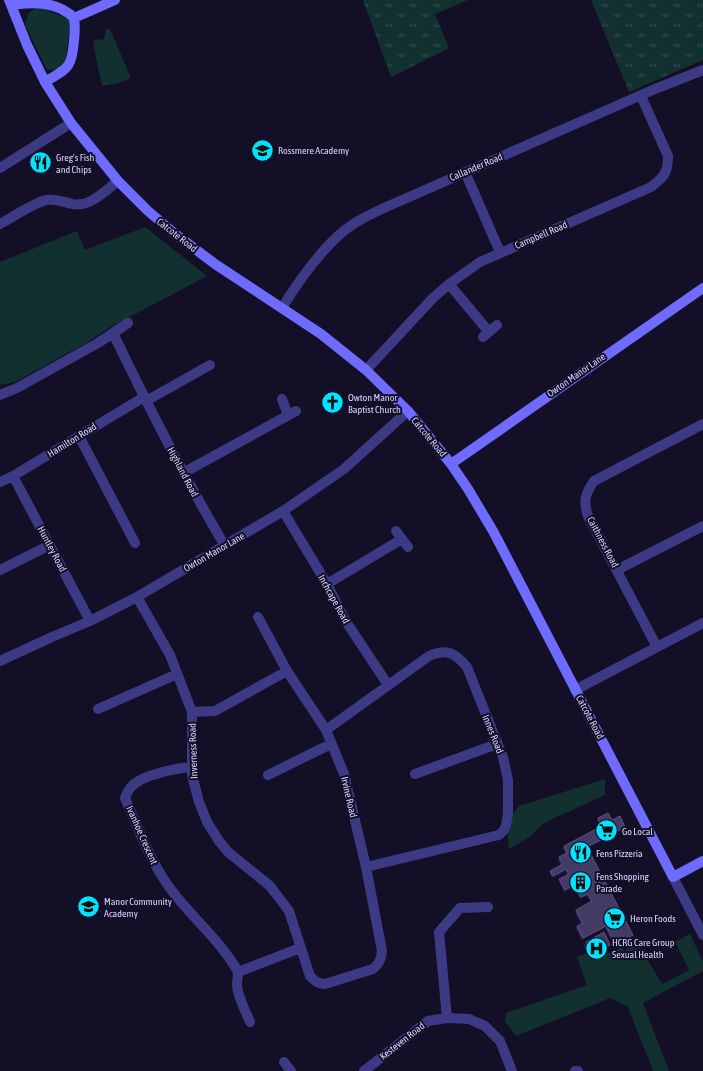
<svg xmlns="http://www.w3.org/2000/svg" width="703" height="1071" font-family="'Asap Condensed',sans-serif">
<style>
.grass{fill:#12302f}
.park{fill:url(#park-tufts)}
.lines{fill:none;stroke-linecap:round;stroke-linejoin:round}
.street{stroke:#3d3a85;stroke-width:10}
.secondary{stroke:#6f6bff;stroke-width:10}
.wall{fill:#312854}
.shaded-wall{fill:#1d163a}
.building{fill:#433a66;stroke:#5a527e}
.labels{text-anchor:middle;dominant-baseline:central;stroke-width:4;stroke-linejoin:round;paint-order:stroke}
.poi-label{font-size:10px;fill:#d9d4ff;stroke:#130f26;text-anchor:start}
.street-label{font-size:10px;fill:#d9d4ff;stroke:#130f26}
</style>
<defs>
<pattern id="park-tufts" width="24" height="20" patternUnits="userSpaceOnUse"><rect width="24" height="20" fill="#12302f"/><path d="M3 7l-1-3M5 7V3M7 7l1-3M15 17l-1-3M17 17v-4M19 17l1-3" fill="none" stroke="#344d4e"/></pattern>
</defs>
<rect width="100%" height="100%" fill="#130f26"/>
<path class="grass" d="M35 8 44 9 71 20 65 62 57 69 47 70 25 25 28 14Z
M110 29 131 78 119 83 102 86 93 44 95 40 104 39 106 30Z
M145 227 207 276 107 329 86 343 15 382 0 385V262L77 231 85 250Z
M605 779V795L544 823 538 828 530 837 509 849C507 830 507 821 519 806Z
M690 934 703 961V971L643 1003 669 1071H653L628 1007 610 998 516 1036 505 1021 506 1013 587 985 577 957 587 953 591 960 623 947 624 952 636 940 662 984 689 970 675 942Z"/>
<path class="park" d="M363 0H468L435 14 449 48 391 77Z
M591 0H703V60L629 92Z"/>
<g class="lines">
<path class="street" d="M0 168 71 123
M465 172 500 252
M0 224C12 218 34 202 47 200 55 199 64 202 72 204 89 208 105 191 118 181
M449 284 489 332
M282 308C298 282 316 256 339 235 352 223 369 215 384 208L655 89 703 70
M113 333C148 406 184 477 225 546
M483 337 497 325
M366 370 433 298 449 284 480 262 651 187C664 177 668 173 668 156L641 96
M0 395 17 388 98 343 128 323
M282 399 288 415
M146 401 210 365
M79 436 135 543
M183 473 296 411
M13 476 90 621
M0 482 13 476 144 397
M283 511 327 584 345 620 388 685
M396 531 408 547
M0 570 50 545
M617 570 703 526
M327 584 402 539
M137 597 170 655 192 712V775L199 802 207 822 219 841 228 852 270 886 289 911 310 976C315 981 318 984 325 984L373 969C379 964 381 960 382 951L366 867 344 774 326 730 287 671 215 711 192 712
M258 617 287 671
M657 647 588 516C583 501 585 494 594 481L703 424
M0 661 52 637 90 621 137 597 283 511 344 469 408 411
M575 690 703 623
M98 709 177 674
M326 730 429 656C447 648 455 653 467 667L503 757 508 780V814L506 825 504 830 499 835 366 867
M192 767C177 768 141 775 131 787 128 790 127 793 125 798 140 832 152 867 176 896 196 921 222 943 238 972L300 948
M415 774 497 744
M268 775 331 744
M673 877 703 935
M238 972C238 977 237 980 237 985 237 995 246 1012 250 1022
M447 1018 439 932 460 908 488 907
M284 1062 291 1071
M364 1071 428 1021 447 1018 469 1019 485 1026 500 1041 512 1071
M575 1071H578"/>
<path class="secondary" d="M9 0 27 45 45 82 71 123 118 181 148 211 174 233 215 264 321 334 366 370 408 411 451 464 468 489 493 531 673 877 703 861
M11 5C32 2 58 1 74 18
M74 18 115 0
M45 82C68 68 72 68 74 40 75 32 75 25 74 18
M451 464 703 288"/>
</g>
<path class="wall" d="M598 818 612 820 624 829 588 848 632 938 615 947 605 928 582 940 576 928 577 926 581 924 575 912 576 910 591 902 587 896 580 899 576 891 577 889 583 886 581 883 564 892 559 881V879L567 875 566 872 552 878 550 873V871L561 865 558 860 559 857 566 854 563 848 564 846 601 827 597 820Z
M586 942 608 949 590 959 584 946Z"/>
<path class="shaded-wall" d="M625 827 624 829 586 849 587 847Z
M566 869V872L552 878 553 876Z
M582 881 581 883 564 892 565 890Z
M588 894 587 896 580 899 581 897Z
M606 926 605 928 582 940 583 938Z
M633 935 632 938 615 947 616 945Z
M610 945 608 949 590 959 592 955Z"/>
<path class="building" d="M608 813 612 820 620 816 625 827 587 847 633 935 616 945 606 926 583 938 577 926 583 923 576 910 592 901 588 894 581 897 577 889 584 885 582 881 565 890 559 879 569 874 566 869 553 876 550 871 563 864 559 857 567 853 564 846 602 826 598 818Z
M604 932 610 945 592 955 586 942Z"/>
<defs>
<symbol id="school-disc" viewBox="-11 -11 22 22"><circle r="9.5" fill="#00e5ff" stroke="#130f26"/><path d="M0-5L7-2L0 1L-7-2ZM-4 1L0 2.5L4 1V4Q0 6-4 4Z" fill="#111"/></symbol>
<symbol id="restaurant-disc" viewBox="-11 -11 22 22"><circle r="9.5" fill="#00e5ff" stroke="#130f26"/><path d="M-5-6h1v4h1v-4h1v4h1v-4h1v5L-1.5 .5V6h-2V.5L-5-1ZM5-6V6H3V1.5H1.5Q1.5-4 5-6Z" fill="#111"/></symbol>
<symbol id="church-disc" viewBox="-11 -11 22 22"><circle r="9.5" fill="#00e5ff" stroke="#130f26"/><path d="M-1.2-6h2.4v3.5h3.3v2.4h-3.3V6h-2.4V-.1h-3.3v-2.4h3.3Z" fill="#111"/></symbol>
<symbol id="supermarket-disc" viewBox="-11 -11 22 22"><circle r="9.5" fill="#00e5ff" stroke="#130f26"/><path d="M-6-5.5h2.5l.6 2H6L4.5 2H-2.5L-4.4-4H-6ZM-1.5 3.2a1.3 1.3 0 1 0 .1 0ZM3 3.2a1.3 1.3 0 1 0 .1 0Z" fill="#111"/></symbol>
<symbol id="building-disc" viewBox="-11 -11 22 22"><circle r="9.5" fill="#00e5ff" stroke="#130f26"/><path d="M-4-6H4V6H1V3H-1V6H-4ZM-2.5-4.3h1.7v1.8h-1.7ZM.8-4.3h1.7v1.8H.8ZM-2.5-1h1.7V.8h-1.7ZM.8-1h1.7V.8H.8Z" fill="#111"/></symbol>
<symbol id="hospital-disc" viewBox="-11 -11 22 22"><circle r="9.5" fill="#00e5ff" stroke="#130f26"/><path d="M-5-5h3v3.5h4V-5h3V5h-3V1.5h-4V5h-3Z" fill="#111"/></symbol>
</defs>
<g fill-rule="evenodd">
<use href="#school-disc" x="250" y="138" width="25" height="25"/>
<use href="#restaurant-disc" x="28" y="150" width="25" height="25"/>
<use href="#church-disc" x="320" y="390" width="25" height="25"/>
<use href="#supermarket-disc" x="594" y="818" width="25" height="25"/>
<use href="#restaurant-disc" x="568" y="840" width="25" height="25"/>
<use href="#building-disc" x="568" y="870" width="25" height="25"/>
<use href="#school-disc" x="76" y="894" width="25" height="25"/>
<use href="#supermarket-disc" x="602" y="906" width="25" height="25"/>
<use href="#hospital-disc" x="584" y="936" width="25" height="25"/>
</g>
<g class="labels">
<g class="poi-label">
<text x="278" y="150">Rossmere Academy</text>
<text x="56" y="157">Greg's Fish<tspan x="56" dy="12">and Chips</tspan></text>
<text x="348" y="397">Owton Manor<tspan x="348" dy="12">Baptist Church</tspan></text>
<text x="622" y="831">Go Local</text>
<text x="596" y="853">Fens Pizzeria</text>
<text x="596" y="876">Fens Shopping<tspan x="596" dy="12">Parade</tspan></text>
<text x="104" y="901">Manor Community<tspan x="104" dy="12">Academy</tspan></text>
<text x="630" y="918">Heron Foods</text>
<text x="612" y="942">HCRG Care Group<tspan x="612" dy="12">Sexual Health</tspan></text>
</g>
<g class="street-label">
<text transform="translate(476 167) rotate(-23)">Callander Road</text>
<text transform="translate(177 235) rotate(38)">Catcote Road</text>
<text transform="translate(541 235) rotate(-23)">Campbell Road</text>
<text transform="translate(576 375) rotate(-35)">Owton Manor Lane</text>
<text transform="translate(429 437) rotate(50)">Catcote Road</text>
<text transform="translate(72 440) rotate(-32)">Hamilton Road</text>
<text transform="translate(183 472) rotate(62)">Highland Road</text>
<text transform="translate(603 542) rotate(62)">Caithness Road</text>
<text transform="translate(52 549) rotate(62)">Huntley Road</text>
<text transform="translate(214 552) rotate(-30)">Owton Manor Lane</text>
<text transform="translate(334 599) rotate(61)">Inchcape Road</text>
<text transform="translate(590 717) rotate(62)">Catcote Road</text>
<text transform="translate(493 734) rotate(68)">Innes Road</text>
<text transform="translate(193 751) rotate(-92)">Inverness Road</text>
<text transform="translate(349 797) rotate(77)">Irvine Road</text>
<text transform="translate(142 835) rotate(66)">Ivanhoe Crescent</text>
<text transform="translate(402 1041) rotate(-38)">Kesteven Road</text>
</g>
</g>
</svg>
